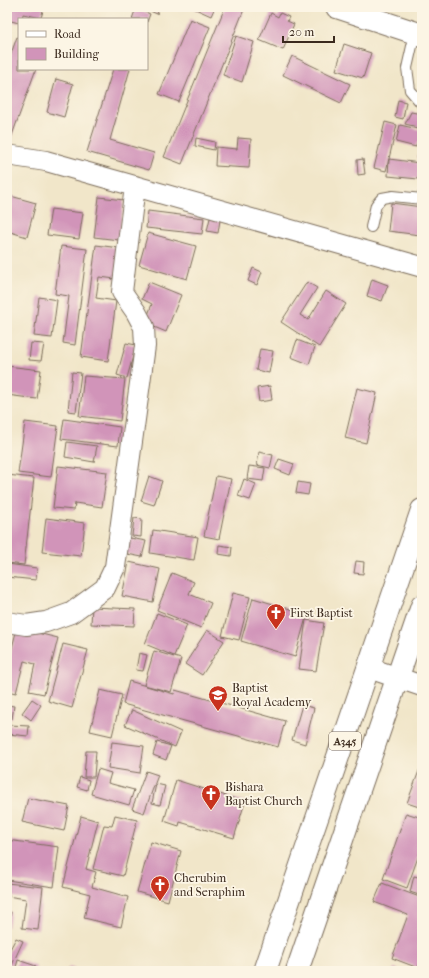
<svg xmlns="http://www.w3.org/2000/svg" width="429" height="978" font-family="'IM FELL French Canon',serif">
<style>
.building{fill:#d194b9}
.lines{fill:none;stroke-linecap:round;stroke-linejoin:round}
.lane-casing{stroke:#7b6c5a;stroke-width:12}
.street-casing{stroke:#7b6c5a;stroke-width:22}
.secondary-casing{stroke:#7b6c5a;stroke-width:24}
.highway-casing{stroke:#7b6c5a;stroke-width:24}
.lane{stroke:#fff;stroke-width:10}
.street{stroke:#fff;stroke-width:20}
.secondary{stroke:#fff;stroke-width:22}
.highway{stroke:#fff;stroke-width:22}
.labels{text-anchor:middle;dominant-baseline:central;stroke-width:3.5;stroke-linejoin:round;paint-order:stroke}
.shield{fill:#fcf5e5;stroke:#75675a;stroke-width:1}
.shield-label{font-size:11px;font-weight:bold;fill:#3b2a1e}
.poi-label{font-size:12px;fill:#3b2a1e;stroke:#fcf5e5;text-anchor:start}
</style>
<rect width="100%" height="100%" fill="#fcf5e5"/>
<filter id="ink" filterUnits="userSpaceOnUse"><feTurbulence type="fractalNoise" baseFrequency=".025" numOctaves="2"/><feDisplacementMap in="SourceGraphic" scale="8" xChannelSelector="R" yChannelSelector="G"/><feConvolveMatrix kernelMatrix="1 2 1 2 8 2 1 2 1" color-interpolation-filters="sRGB"/></filter>
<filter id="wash" filterUnits="userSpaceOnUse"><feTurbulence type="fractalNoise" baseFrequency=".012" numOctaves="4" result="noise"/><feDisplacementMap in="SourceGraphic" scale="16" xChannelSelector="R" yChannelSelector="G"/><feGaussianBlur stdDeviation="0.9" result="paint"/><feColorMatrix in="noise" values="0 0 0 0 0 0 0 0 0 0 0 0 0 0 0 0 0 1.4 0 .05"/><feComposite in="paint" operator="in"/></filter>
<g filter="url(#wash)">
<rect width="100%" height="100%" fill="#f1e6c9"/>
<g id="blocks">
<path class="building" d="M7 7H44L41 18 23 14 22 19H19V23L7 20Z
M141 7H160L157 14Z
M191 7H215L211 16Z
M225 7H245L182 164 164 157Z
M136 8 150 14 147 22V19H132Z
M271 13 278 17 280 13 289 17 287 21 294 24 283 50 259 40Z
M190 19 210 27 179 102 159 94Z
M236 36 254 42 242 82 223 75Z
M17 37 19 38V69H36L11 138 7 136V65Z
M344 44 371 53 363 78 336 70Z
M292 56 350 84 341 103 283 75Z
M113 69H130L110 140 154 153 149 170 87 152Z
M56 79 73 84 64 117 47 112Z
M398 100 406 102 403 119 395 117Z
M411 112 422 114V128L405 124Z
M385 122 397 125 386 171 374 168Z
M400 125 422 130V144L417 143 416 147 396 142Z
M196 138 215 142 214 150 195 146Z
M238 138 251 139 249 168 215 166 216 147 237 149Z
M420 146H422V160L417 158Z
M363 159 365 174 358 175 357 160Z
M389 159 420 163 418 179 388 176Z
M7 195 36 203 27 237 7 231Z
M99 197 124 200 119 240 94 237Z
M391 203 422 207 420 235 388 231Z
M51 209 83 213 79 239 47 235Z
M148 211 204 218 202 234 146 228Z
M210 218 220 220 218 233 207 231Z
M148 233 196 246 187 279 139 265Z
M96 245 120 248 116 279 99 277 96 298 116 301 108 361 81 357Z
M61 246 87 249 75 345 63 343 69 296 55 294Z
M253 268 262 272 257 285 248 281Z
M372 279 388 285 382 301 367 296Z
M149 282 181 295 166 332 145 323 152 304 142 299Z
M307 282 317 288 300 315 308 320 326 291 346 304 319 347 281 322Z
M39 297 57 300 52 338 34 336Z
M297 340 315 347 309 364 291 357Z
M31 343 44 344 41 361 29 360Z
M126 343 136 345 127 378 117 375Z
M260 349 273 351 269 373 256 370Z
M7 366 41 370 37 399 7 395Z
M72 372 81 373 76 412 68 411Z
M84 376 125 379 120 421 79 416Z
M270 386 272 400 259 402 257 388Z
M357 388 377 393 366 443 345 438Z
M64 419 120 427 118 446 61 439Z
M25 422 58 426 51 477 18 473Z
M67 442 97 446 94 462 65 457Z
M259 452 273 455 270 468 257 465Z
M279 459 294 464 290 475 275 469Z
M58 466 107 472 102 507 75 503 74 510 53 508Z
M249 466 265 468 263 481 247 479Z
M7 475 34 478 24 565 7 563Z
M149 476 162 481 154 505 141 501Z
M216 476 231 479 219 539 204 536Z
M244 479 256 484 250 500 238 496Z
M298 482 310 484 308 495 296 493Z
M46 518 85 523 81 556 42 552Z
M134 518 142 519 141 537 132 536Z
M153 530 198 537 194 560 150 553Z
M125 537 146 541 142 557 122 553Z
M219 545 232 547 231 556 218 554Z
M356 561 364 562 363 574 354 573Z
M129 562 160 569 153 602 122 596Z
M7 564 37 568 36 580 7 577Z
M172 573 194 582 189 594 211 603 201 628 157 610Z
M233 593 250 597 239 640 222 636Z
M253 598 307 614 295 657 241 641Z
M92 607 135 609 134 626 91 624Z
M157 613 187 625 174 656 145 644Z
M306 620 324 623 316 671 299 669Z
M17 628 58 638 44 694 29 691 35 664 24 661 16 693 7 691V668Z
M207 630 224 641 202 675 185 664Z
M63 644 88 650 72 708 48 701Z
M154 651 181 659 171 692 144 685Z
M139 653 147 655 143 671 136 670Z
M129 681 174 694 175 690 285 721 278 747 123 704Z
M100 690 122 695 112 736 90 731Z
M32 699 41 705 31 720 22 713Z
M7 705 14 706 12 719 7 718Z
M302 705 314 708 305 744 292 740Z
M132 710 181 732 175 747 125 725Z
M9 725 29 726 28 736 8 734Z
M112 742 144 746 140 773 108 768Z
M157 742 171 746 166 760 153 755Z
M86 751H96L94 777H84Z
M422 763V808L407 803Z
M98 769 111 773 108 783 134 790 129 805 91 794Z
M146 771 158 775 144 813 132 809Z
M80 777 89 780 87 790 77 787Z
M176 780 245 802 234 838 180 822 179 826 164 821Z
M156 784 165 786 160 805 152 803Z
M28 798 69 806 64 831 22 822Z
M406 813 422 818V846L407 888 383 879Z
M115 815 137 820 123 876 93 869 104 825 112 826Z
M81 816 98 821 86 869 96 872 92 887 128 897 121 927 84 918 90 894 63 887Z
M7 840 59 847 54 887 7 880Z
M151 842 181 851 168 901 137 892Z
M414 876 422 878V896L410 892Z
M7 883 43 887 38 930 22 928 26 899 7 896Z
M382 883 422 898V956L418 968 392 958 408 915 374 902Z
M7 911 11 912 8 927H7Z
M16 938 23 941 12 965 7 962V955Z
M18 960 36 966 35 971H15Z
M69 967 80 971H68Z
M394 968 402 971H393Z"/>
</g>
</g>
<g filter="url(#ink)">
<use href="#blocks" fill-opacity="0" stroke="#7b6c5a" stroke-width="1"/>
<g class="lines">
<defs>
<path id="lane" d="M415 33 407 68 410 90 422 104
M371 227 376 205 382 198 393 196 422 199"/>
<path id="street" d="M7 155 46 161 422 267
M7 622 26 625 46 622 71 613 105 588 115 567 145 346 144 327 136 312 122 292 135 186
M369 668 422 686"/>
<path id="secondary" d="M337 7 422 35"/>
<path id="highway" d="M265 971 422 510
M297 971 422 606"/>
</defs>
<use href="#lane" class="lane-casing"/>
<use href="#street" class="street-casing"/>
<use href="#secondary" class="secondary-casing"/>
<use href="#highway" class="highway-casing"/>
<use href="#lane" class="lane"/>
<use href="#street" class="street"/>
<use href="#secondary" class="secondary"/>
<use href="#highway" class="highway"/>
</g>
</g>
<defs>
<symbol id="church-pin" viewBox="-11 -11 22 30"><path d="M0 17L-7.5 6A9.5 9.5 0 1 1 7.5 6Z" fill="#c8321e" stroke="#fcf5e5"/><path d="M-1.2-6h2.4v3.5h3.3v2.4h-3.3V6h-2.4V-.1h-3.3v-2.4h3.3Z" fill="#fff"/></symbol>
<symbol id="school-pin" viewBox="-11 -11 22 30"><path d="M0 17L-7.5 6A9.5 9.5 0 1 1 7.5 6Z" fill="#c8321e" stroke="#fcf5e5"/><path d="M0-5L7-2L0 1L-7-2ZM-4 1L0 2.5L4 1V4Q0 6-4 4Z" fill="#fff"/></symbol>
</defs>
<g fill-rule="evenodd">
<use href="#church-pin" x="265" y="602" width="22" height="30"/>
<use href="#school-pin" x="207" y="684" width="22" height="30"/>
<use href="#church-pin" x="200" y="783" width="22" height="30"/>
<use href="#church-pin" x="149" y="874" width="22" height="30"/>
</g>
<g class="labels">
<rect class="shield" x="329" y="732" width="32" height="18" rx="3"/>
<g class="shield-label">
<text x="345" y="741">A345</text>
</g>
<g class="poi-label">
<text x="290" y="613">First Baptist</text>
<text x="232" y="688">Baptist<tspan x="232" dy="14">Royal Academy</tspan></text>
<text x="225" y="787">Bishara<tspan x="225" dy="14">Baptist Church</tspan></text>
<text x="174" y="878">Cherubim<tspan x="174" dy="14">and Seraphim</tspan></text>
</g>
</g>
<rect width="429" height="978" fill="none" stroke="#fcf5e5" stroke-width="24"/>
<rect x="18" y="18" width="130" height="52" fill="#fcf5e5" stroke="#afa495"/>
<rect x="26" y="31" width="20" height="6" fill="#ffffff" stroke="#afa495"/>
<text x="54" y="38" font-size="12" fill="#3b2a1e">Road</text>
<rect x="26" y="48" width="20" height="12" fill="#d194b9" stroke="#afa495"/>
<text x="54" y="58" font-size="12" fill="#3b2a1e">Building</text>
<path d="M283 36v6h51v-6" fill="none" stroke="#3b2a1e" stroke-width="2"/>
<text x="289" y="36" font-size="12" fill="#3b2a1e" stroke="#fcf5e5" stroke-width="3" paint-order="stroke">20 m</text>
</svg>
